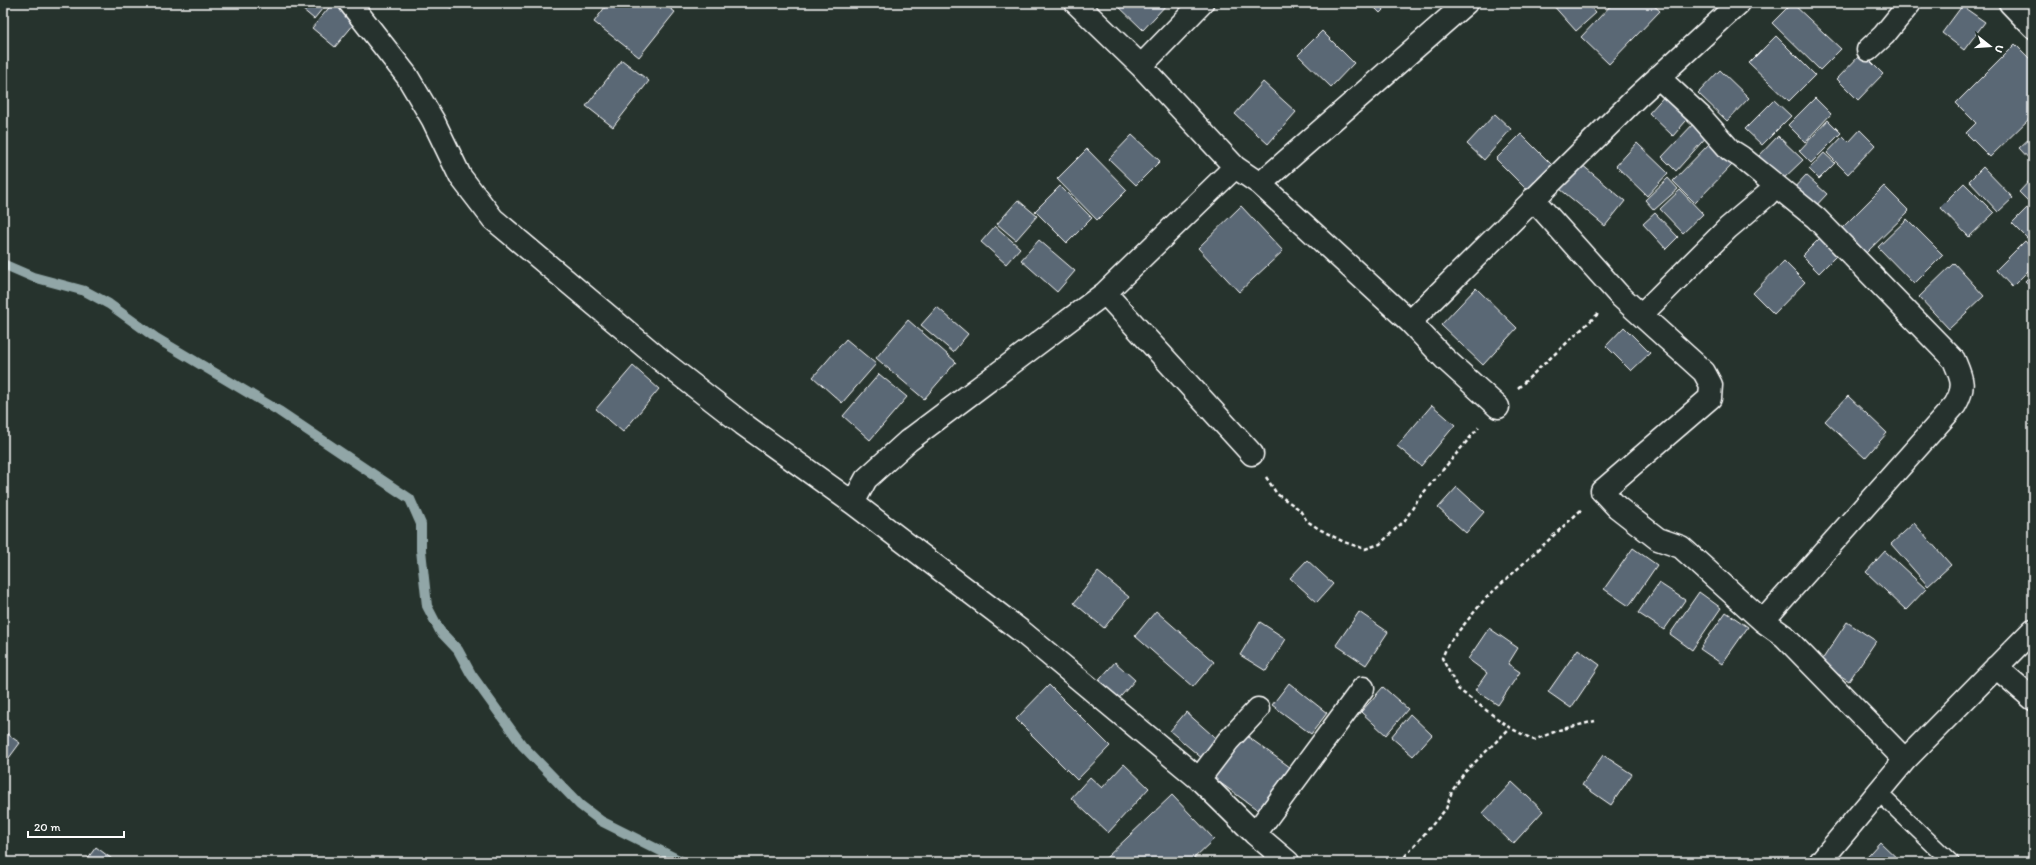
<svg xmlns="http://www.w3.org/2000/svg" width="2036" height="865" font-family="Itim,sans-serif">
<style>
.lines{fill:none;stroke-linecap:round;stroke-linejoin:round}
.stream{stroke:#91a6a7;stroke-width:10}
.building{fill:#5a6875;stroke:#fff}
.lane-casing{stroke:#fff;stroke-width:18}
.street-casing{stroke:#fff;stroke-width:25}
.path{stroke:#fff;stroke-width:2.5;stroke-dasharray:4 3;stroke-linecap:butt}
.lane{stroke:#26332d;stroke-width:15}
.street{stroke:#26332d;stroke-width:22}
</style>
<rect width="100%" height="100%" fill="#26332d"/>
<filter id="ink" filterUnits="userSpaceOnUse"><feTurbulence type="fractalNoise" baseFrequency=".025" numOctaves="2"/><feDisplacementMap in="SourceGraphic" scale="8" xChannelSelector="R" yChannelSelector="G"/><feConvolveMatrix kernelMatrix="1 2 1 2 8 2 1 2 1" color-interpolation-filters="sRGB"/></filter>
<g filter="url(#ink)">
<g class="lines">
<path class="stream" d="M3 264 33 277 85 291 109 304 156 338 279 411 410 499 421 524V550L427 606 440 631 458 650 471 674 522 745 580 805 601 821 683 862"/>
</g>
<path class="building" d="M295 3H327L314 19Z
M333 3H341L359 18 335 47 312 28Z
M443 3H454L451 8Z
M608 3H663L675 12 639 57 594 22Z
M1115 3H1168L1143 30Z
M1370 3H1390L1380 13Z
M1551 3H1587L1596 13 1576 31Z
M1613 3H1651L1660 11 1609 64 1581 37Z
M1792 3 1841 49 1820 70 1772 23Z
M1962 6 1985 22 1964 50 1942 33Z
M1322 31 1354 63 1331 87 1298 55Z
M1776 36 1815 75 1789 101 1749 63Z
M2015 44 2033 62V115L1990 157 1966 133 1976 123 1956 103Z
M1862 53 1883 74 1858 100 1837 79Z
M622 60 649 81 613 127 586 106Z
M1720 70 1749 98 1727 121 1698 93Z
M1263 82 1296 112 1268 144 1235 114Z
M1668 92 1692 114 1673 136 1649 113Z
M1815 98 1831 114 1805 142 1788 125Z
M1774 100 1791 116 1762 145 1745 129Z
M1495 114 1511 129 1484 160 1467 144Z
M1828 120 1841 133 1811 163 1799 151Z
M1696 121 1709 134 1676 171 1662 157Z
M1860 130 1875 145 1848 174 1827 153 1843 136 1849 142Z
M1521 134 1554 167 1529 192 1496 159Z
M1132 135 1160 161 1136 185 1109 159Z
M2033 135V163L2019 148Z
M1778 136 1803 160 1782 180 1758 157Z
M1712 141 1734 163 1695 203 1673 181Z
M1637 143 1668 173 1647 196 1616 166Z
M1087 149 1127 190 1097 220 1057 179Z
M1824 153 1835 163 1819 179 1809 169Z
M1581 164 1625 201 1605 226 1560 189Z
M1983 167 2013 198 1998 212 1969 181Z
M1806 175 1827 194 1812 210 1792 190Z
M2033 177V206L2019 192Z
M1668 178 1678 189 1654 210 1645 200Z
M1964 183 1994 213 1969 237 1940 207Z
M1060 186 1092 218 1067 243 1035 211Z
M1884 186 1909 211 1866 253 1842 228Z
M1680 190 1703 214 1683 233 1660 209Z
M1018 200 1037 216 1016 240 997 224Z
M1241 206 1283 251 1239 292 1198 248Z
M2029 206 2033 210V244L2012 223Z
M1655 213 1678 237 1666 249 1643 224Z
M1907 219 1943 255 1914 284 1878 247Z
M995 226 1020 248 1006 264 981 242Z
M1824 234 1841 251 1819 273 1802 256Z
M1039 240 1075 271 1057 292 1021 260Z
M2025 241 2033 250V266L2012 287 1996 270Z
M1784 261 1805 282 1774 314 1753 293Z
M1954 263 1984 296 1949 329 1919 297Z
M2033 273V288L2025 281Z
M1476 288 1517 328 1483 365 1441 325Z
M937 307 968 334 953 352 921 325Z
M908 320 956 362 924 399 876 358Z
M1624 327 1650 353 1631 371 1606 346Z
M846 339 876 364 842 403 813 377Z
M633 366 659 389 623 432 596 409Z
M879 374 907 397 870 440 843 416Z
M1848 396 1887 433 1865 458 1825 421Z
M1432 405 1455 425 1421 466 1397 446Z
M1457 487 1484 512 1466 533 1438 508Z
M1914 523 1951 565 1928 586 1891 544Z
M1633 548 1657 565 1629 606 1604 589Z
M1885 551 1926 589 1906 610 1866 572Z
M1307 560 1333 584 1317 602 1290 578Z
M1098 572 1129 597 1104 628 1074 603Z
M1659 583 1685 600 1664 630 1638 613Z
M1699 592 1721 608 1692 650 1670 634Z
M1156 611 1214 662 1193 687 1135 636Z
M1359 612 1388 632 1366 665 1336 645Z
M1726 612 1748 627 1722 664 1700 649Z
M1260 622 1286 639 1266 671 1240 655Z
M1847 622 1876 641 1849 681 1820 663Z
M1489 628 1518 648 1508 664 1520 672 1498 705 1475 690 1487 673 1468 659Z
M1578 649 1600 665 1571 708 1548 692Z
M1115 662 1135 680 1115 703 1095 685Z
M1289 683 1327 713 1311 734 1272 705Z
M1049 685 1110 746 1077 780 1016 719Z
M1383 687 1408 709 1386 735 1361 712Z
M1186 712 1220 742 1204 760 1170 731Z
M1410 714 1432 735 1413 756 1391 737Z
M3 731 20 743 3 766Z
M1240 731 1294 770 1262 813 1208 774Z
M1603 755 1632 774 1611 805 1582 785Z
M1124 764 1149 788 1108 833 1071 798 1090 777 1102 788Z
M1512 782 1543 811 1513 844 1482 814Z
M1172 795 1214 839 1190 862H1110L1106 858Z
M1880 842 1901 862H1862Z
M96 847 116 862H85Z"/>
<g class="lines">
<defs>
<path id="lane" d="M1878 792 1951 862"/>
<path id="street" d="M350 3 407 76 433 120 460 176 493 219 662 361 743 424 853 503 1021 631 1199 779 1255 834 1288 862
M1076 3 1141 66 1235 167 1260 184 1410 322 1444 358 1498 407
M2010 3 2033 27
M1868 50 1884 35 1910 3
M1141 66 1202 3
M1658 77 1701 117 1730 150 1741 157 1816 218 1954 360C1962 379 1966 386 1955 405L1763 621 1784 636 1905 760
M1260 184 1466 3
M1533 199 1619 295 1704 372 1711 385 1710 398 1602 491 1617 507 1658 539 1681 547 1763 621
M1105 293 1252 454
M1642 314 1728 228 1767 195 1775 186
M1410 322 1637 97 1739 3
M853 503 866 479 908 441 1105 293 1235 167
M1996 667 2033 699
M1199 779 1228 741 1258 709
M1255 834 1363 688
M1820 862 1905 760 2033 630"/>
</defs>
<use href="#lane" class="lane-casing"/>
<use href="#street" class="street-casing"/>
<path class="path" d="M1518 388 1598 314
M1266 477 1277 494 1299 509 1307 521 1319 529 1344 542 1365 549 1380 544 1405 520 1419 498 1479 427
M1581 510 1485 599 1448 644 1442 658 1458 689 1510 728 1534 740 1559 730 1595 721
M1400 862 1446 809 1452 791 1464 773 1510 728"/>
<use href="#lane" class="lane"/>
<use href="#street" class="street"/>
</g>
</g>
<rect width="2036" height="865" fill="none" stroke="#26332d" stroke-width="16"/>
<rect x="8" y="8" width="2020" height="849" fill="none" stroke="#fff" stroke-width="1.5" filter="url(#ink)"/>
<g transform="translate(1990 46) rotate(107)" stroke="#26332d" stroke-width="3" paint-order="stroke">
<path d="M0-3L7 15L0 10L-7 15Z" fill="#ffffff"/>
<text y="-6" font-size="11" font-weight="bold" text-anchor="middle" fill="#ffffff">U</text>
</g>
<path d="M28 831v6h96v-6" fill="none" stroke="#ffffff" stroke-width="2"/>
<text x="34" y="831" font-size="12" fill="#ffffff" stroke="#26332d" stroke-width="3" paint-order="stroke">20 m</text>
</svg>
